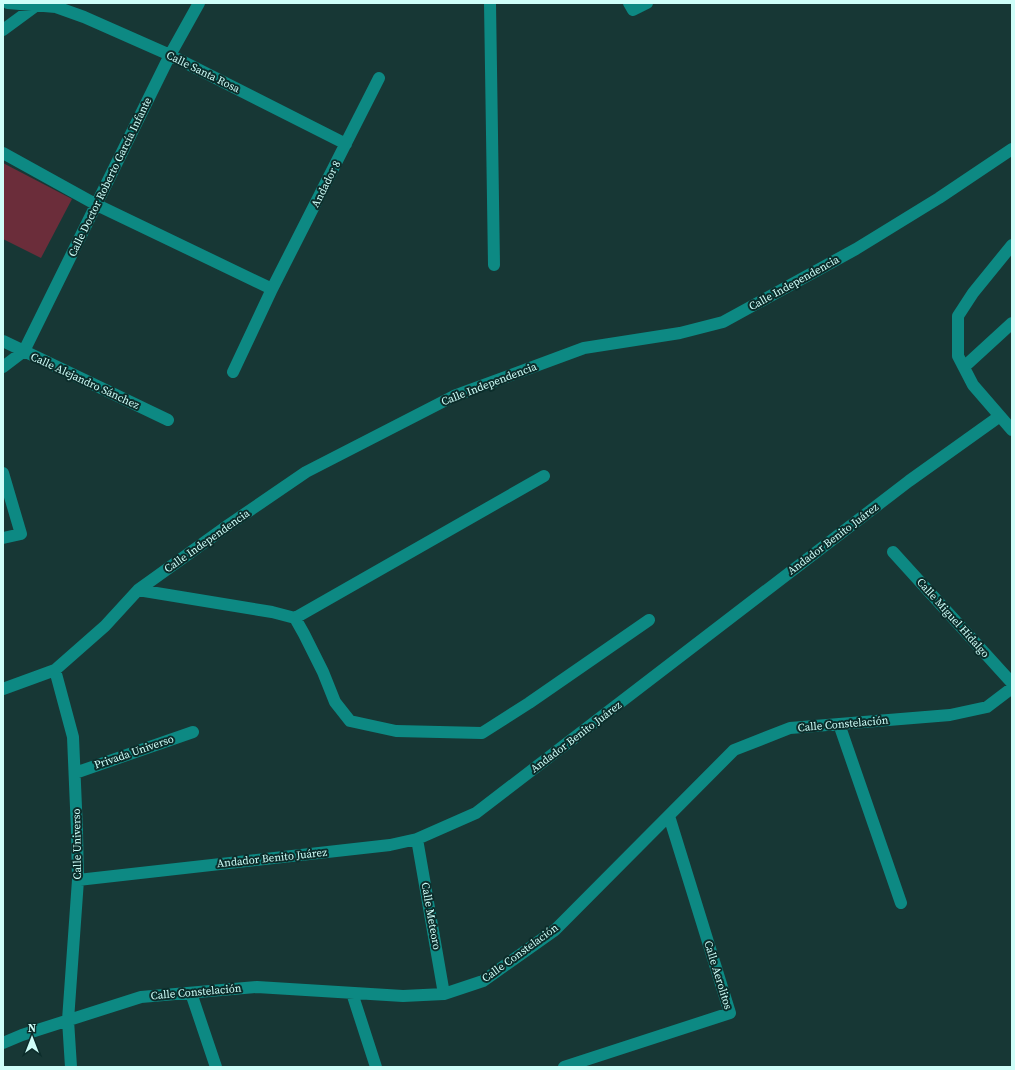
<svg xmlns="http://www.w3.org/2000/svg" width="1015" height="1070" font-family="'Source Serif 4',serif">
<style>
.green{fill:#6b2d3a}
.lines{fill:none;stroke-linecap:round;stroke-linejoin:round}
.street{stroke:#0d8983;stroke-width:12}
.labels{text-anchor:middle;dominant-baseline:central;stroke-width:4;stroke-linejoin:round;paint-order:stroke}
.street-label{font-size:11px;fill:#cffef9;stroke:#0c2d2b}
</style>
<rect width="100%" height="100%" fill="#173735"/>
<path class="green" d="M3 163 72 199 41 258 3 239Z"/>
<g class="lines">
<path class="street" d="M8 3 56 7 84 17 170 55 346 144
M490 3 494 265
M629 3 633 10 647 3
M3 30 37 5
M3 153 97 205 272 289
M1012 245 973 293 958 316V356L973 385 1012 430
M3 341 168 420
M3 367 24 351 170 55 199 3
M964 367 1012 323
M233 372 272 289 379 78
M3 473 21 534 3 538
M893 552 1012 683
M138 590 272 612 295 618 304 634 323 672 335 702 350 721 396 731 482 733 529 703 649 620
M295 618 544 476
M55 670 73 737 77 831 78 880 68 1020 71 1067
M3 689 55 670 105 626 138 590 230 524 306 472 454 396 584 348 680 333 723 322 856 249 939 198 1012 149
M839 724 901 903
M75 773 193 732
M417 839 444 994
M78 880 390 845 417 839 476 813 909 481 1000 416
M191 993 216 1067
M352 993 376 1067
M3 1043 22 1035 141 997 257 987 403 996 444 994 483 981 555 930 734 750 790 728 950 715 987 707 1012 688
M564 1067 730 1013 669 816"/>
</g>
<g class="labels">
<g class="street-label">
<text transform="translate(203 72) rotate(26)">Calle Santa Rosa</text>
<text transform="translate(110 177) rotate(-64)">Calle Doctor Roberto García Infante</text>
<text transform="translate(326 184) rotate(-63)">Andador 8</text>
<text transform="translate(794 283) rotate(-29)">Calle Independencia</text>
<text transform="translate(85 381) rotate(25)">Calle Alejandro Sánchez</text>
<text transform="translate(489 384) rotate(-21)">Calle Independencia</text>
<text transform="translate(833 539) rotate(-37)">Andador Benito Juárez</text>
<text transform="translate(207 541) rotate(-35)">Calle Independencia</text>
<text transform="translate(953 618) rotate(48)">Calle Miguel Hidalgo</text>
<text transform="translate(843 724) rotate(-5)">Calle Constelación</text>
<text transform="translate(576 737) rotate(-37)">Andador Benito Juárez</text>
<text transform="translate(134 752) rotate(-19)">Privada Universo</text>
<text transform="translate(77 844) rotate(-91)">Calle Universo</text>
<text transform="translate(272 858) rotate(-6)">Andador Benito Juárez</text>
<text transform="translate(431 916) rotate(80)">Calle Meteoro</text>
<text transform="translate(520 953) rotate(-36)">Calle Constelación</text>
<text transform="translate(718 975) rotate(73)">Calle Aerolitos</text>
<text transform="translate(196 992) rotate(-5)">Calle Constelación</text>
</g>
</g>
<rect width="1015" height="1070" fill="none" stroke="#cffef9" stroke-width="8"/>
<g transform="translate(32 1038)" stroke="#0c2d2b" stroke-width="3" paint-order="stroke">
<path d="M0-3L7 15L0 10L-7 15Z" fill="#cffef9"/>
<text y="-6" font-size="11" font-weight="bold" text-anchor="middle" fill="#cffef9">N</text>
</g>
</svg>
